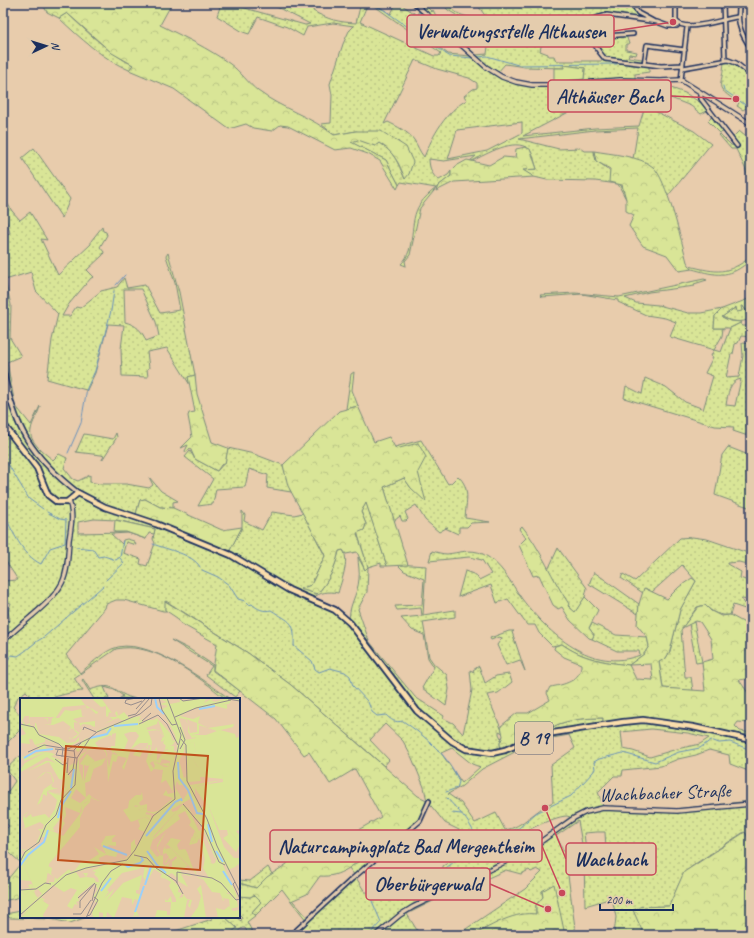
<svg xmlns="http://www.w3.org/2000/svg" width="754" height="938" font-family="Caveat,sans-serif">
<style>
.grass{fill:url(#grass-dots);stroke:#7a8a7a;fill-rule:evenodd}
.forest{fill:url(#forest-crowns);stroke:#7a8a7a;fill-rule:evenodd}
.garden{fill:#d9e597;stroke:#7a8a7a}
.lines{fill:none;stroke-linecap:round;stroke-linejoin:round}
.stream{stroke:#6890bb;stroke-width:1}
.minor-casing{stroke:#1b2f5e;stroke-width:6}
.tertiary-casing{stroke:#1b2f5e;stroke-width:6}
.secondary-casing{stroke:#1b2f5e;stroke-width:7}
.primary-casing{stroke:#1b2f5e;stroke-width:8}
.minor{stroke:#e4ccad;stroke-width:3}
.tertiary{stroke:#e4ccad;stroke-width:3.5}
.secondary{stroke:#e4ccad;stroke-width:4}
.primary{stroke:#faddab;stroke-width:4.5}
.labels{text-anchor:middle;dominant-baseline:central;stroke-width:4;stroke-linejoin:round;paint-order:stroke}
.shield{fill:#e4ccad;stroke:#575e76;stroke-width:1}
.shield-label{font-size:18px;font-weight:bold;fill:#1b2f5e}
.street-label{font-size:19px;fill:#1b2f5e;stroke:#e4ccad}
.inset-river{fill:none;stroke:#9bd0f9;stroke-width:2}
.inset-road{fill:none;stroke:#968d8d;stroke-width:1}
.view{fill:#bf511c;fill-opacity:0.15;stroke:#bf511c;stroke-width:2}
.inset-edge{fill:none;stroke:#1b2f5e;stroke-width:2}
.leader{fill:none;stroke:#c8485b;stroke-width:1.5}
.callout-dot{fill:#c8485b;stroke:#e4ccad;stroke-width:1.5}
.callout{fill:#e4ccad;stroke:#c8485b;stroke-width:1.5}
.callout-label{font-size:20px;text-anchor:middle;font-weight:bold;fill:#1b2f5e}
</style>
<defs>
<pattern id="grass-dots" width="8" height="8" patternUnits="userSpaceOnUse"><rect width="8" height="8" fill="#d9e597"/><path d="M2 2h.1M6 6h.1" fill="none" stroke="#bac585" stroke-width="1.8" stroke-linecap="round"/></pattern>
<pattern id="forest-crowns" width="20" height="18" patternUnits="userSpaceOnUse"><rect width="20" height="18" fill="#d9e597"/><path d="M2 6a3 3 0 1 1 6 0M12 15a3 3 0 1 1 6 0" fill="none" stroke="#bac585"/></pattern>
</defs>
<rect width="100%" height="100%" fill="#e8ccac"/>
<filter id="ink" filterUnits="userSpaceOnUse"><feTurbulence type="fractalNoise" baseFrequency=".025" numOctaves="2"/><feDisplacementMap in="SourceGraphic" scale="8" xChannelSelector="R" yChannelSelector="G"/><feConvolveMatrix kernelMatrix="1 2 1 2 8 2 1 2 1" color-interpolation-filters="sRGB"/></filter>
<g filter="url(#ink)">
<path class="grass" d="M214 3H227L305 25 310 24 269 3H315L313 11C329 20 338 22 356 23L361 3H368L360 22 434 56H439L441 53 370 3H373L391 14 396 3H399L417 15 420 8 414 3H423L432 12 433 10 436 16 476 55 487 54 489 39 457 20 461 18 448 10 442 3H450C452 16 470 17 480 19V22L491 26 490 24 496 23 489 21 476 3H498L525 8H530L529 3H632L638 13 647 21 607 15 571 24 570 28 575 27 557 44 553 41 542 42 540 51 548 54V56H554L556 61H601L605 60 591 37 626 35 629 44H626V50L637 52 636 55 629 54 628 57 642 59 644 64H649V72L635 74V78L660 81 657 83 685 93 709 108 729 137 723 132 720 133 708 121 712 117 707 111 701 114 691 106 663 95 647 93 638 96 609 97 586 103 523 136 595 128 639 126 645 106 694 131 711 144 667 197C662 180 651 163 633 159L638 128 595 130 519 139 559 149 580 148 584 151H594L596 161C613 171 621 181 626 199L618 184 595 181 547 180 534 177 522 170 537 169C535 164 533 152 529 149 514 137 487 154 472 161H470L476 156 444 161 429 159C429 167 432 176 439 180L448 175 451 171V176L438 186 420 208 410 255 405 261 406 266 401 264C417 249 408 221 420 204 424 198 431 192 436 188L401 182 399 185 386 160 350 142 358 139 375 146 379 143C396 154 397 162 405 179L399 142 356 131 334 135 321 124 331 123 332 95 330 84 343 44 349 31 354 26 333 23 307 27 303 36 287 27 258 17 249 34 243 32 217 16 220 7ZM422 10 469 52 470 56 448 54 414 28ZM415 60 437 69 469 78 477 83V88L473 89 464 96 467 100C446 111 433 135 424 157 419 151 418 146 414 140 409 132 396 126 388 122L384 124ZM505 64 525 67 564 68V65L585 68 584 79C554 82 524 89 498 72ZM522 122V133L487 151 448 159 457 130Z
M67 13C84 29 111 55 133 65L129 70C102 58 81 39 59 18Z
M724 60 731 61 751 75V111L746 108 743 110 737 106 739 103C711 84 723 90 724 60Z
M739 131 751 141V188L745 168 736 149H731L719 135 720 134 731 145 738 147V145L732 138Z
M34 148 70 199 62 218 22 158Z
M3 196 12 211 20 220 30 212 47 240 41 239 58 275 91 244V241L102 227 103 231 106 232 107 235 100 247 104 252 103 255 87 270 94 277 91 278 69 304 62 316H70L76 307 80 308 101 291 117 287 124 278 127 288 145 285 160 313 180 310 175 283 166 256 168 253 179 292 195 375 188 377 190 385 167 348 147 352 149 368 147 369 148 377 122 376 121 349 124 325 108 324 95 373 86 392V390L47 379 52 340 58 314 36 291 31 272 5 280 11 305 10 338 21 356 7 362 15 405 31 425 40 406C38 415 32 422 31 430 28 442 46 454 53 460L59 454 67 458 64 468 73 479 78 481 90 475V482L100 484H126L149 488 153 485 149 477 161 491 178 501 173 502V508L160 507 145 499 140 500 136 514H129L232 555 230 550 242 527V511L245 515 244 521 262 530 272 512 294 515 303 513 325 556 311 585 301 589 317 594C329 581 335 568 339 551L343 550C350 561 341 581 338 593 329 591 320 592 313 598L350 622C347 607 358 595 359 579 360 572 358 564 358 557L365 570 366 561 357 532 364 530 366 524 361 512 366 502 387 566H381V563L368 567 367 592 358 609 369 641 415 697 444 716 443 718 453 723 463 734 472 690 470 670 474 672 473 670 479 666 485 683 496 676 509 674 512 682 498 693 487 695 503 733 499 731V734L501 738 503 736 500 743 501 751 559 724C573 719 588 718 603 718V723L626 719 649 718 751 741V772L730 764 729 755 709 750 696 755 678 759 661 766 623 770 622 776H614L598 792 603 806 597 807 598 809 612 808 611 806 665 810 751 801V844L744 832 695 864 684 873 669 906 640 907 644 935H614L616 917 612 898 585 906 584 855 578 821 556 836 565 853 576 935H564L553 886 542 891 543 897 536 905V914L482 929 475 935H457L525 889 542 872 537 869 531 872 529 870 521 874 506 870 488 878 485 877 445 897 443 896 407 914 420 935H291L307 921 291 901 292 900 309 919 355 876 349 868 370 853 369 848 390 833 405 835 355 876 365 892 382 893 427 880 443 868V866L465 852 462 848 466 843 461 831 445 823 427 801 424 787 412 758 403 741 385 724 370 740 389 760 384 766 291 685 248 653 166 601 165 609 166 611H163L124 600H116L106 604 105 608 66 655 80 673C90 665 101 654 112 649 144 634 205 681 230 699 222 698 213 688 207 684 182 666 148 642 116 649L74 678 83 691C71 691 43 702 36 699 32 698 28 693 26 691L18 697 13 707 21 716V731L20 730 3 747V619L10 621 8 611 11 603 3 601V581L18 580 3 557V236L10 233 3 209ZM124 289H141L156 322 159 336 146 341C142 330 136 325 125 322ZM94 519 117 520 155 529 153 539 155 543 147 566 140 564 141 559 123 553 126 542 136 545 134 541 127 539 123 540 122 544 111 534 128 533 146 539 126 532 78 533V522ZM651 729 688 733 709 738 700 744 677 749 650 757 633 751 623 749 621 732ZM569 735 575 748 551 765 553 802C536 809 522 828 505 830L496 813 475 823 461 803 448 794 462 786 482 769 536 741ZM452 748 472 764 480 767 462 783 441 753ZM567 816 570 817C549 833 529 850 503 857L500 850C508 838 553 816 567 816ZM597 832H605L606 849 602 850V853L595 854 594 850 586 851 584 833Z
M751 257C750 262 747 264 743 266 726 279 711 274 692 269L689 266C718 273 726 275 751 257Z
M704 279 707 280 694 284 695 286 649 292 625 298 636 303 658 305 688 313H701L722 309 715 316 714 328H723L722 336 714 350 721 352 730 328 740 323 742 326H751V337L741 336 738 343 735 344 733 354H731L726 378 739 377 743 356 742 343 751 344V437L733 431 734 427 715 426 624 398 626 386 642 394 645 378 666 387 685 402 701 408 703 410 713 376 705 373 713 357 711 356 714 350 670 337 676 322 665 318 646 315 618 302V300L582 294 542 297 540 295 575 293 619 297ZM741 379 735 406 726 405C728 394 729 381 741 379Z
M741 306H743L747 312 751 313V319C740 323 732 322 722 317L733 309Z
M354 372 352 390 358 406 346 409 351 374Z
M116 433 117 437 102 460 104 456 101 455 76 452 84 434 113 439Z
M421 440 448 484 451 483 458 476C471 488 466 502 465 518L490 522 471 523 467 527H459V532L458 534 445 528 448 527 439 532 425 520 416 505 405 512 408 519 406 521H402L400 516 394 521 384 487 404 478 411 488 421 490 418 472 395 447Z
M728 447 746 454 751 459V508L715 495 722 455Z
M228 448 254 454 283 465 291 492 267 488 268 475 249 469 245 487 216 489 213 504 198 506 213 479 185 457 190 451 195 459 217 471 225 462Z
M692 537 707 539 751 554 750 565 739 562 727 563V564L741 572 740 578 751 582V600L741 599 744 604 751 607V611L733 605 730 615C719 616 713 613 705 605L697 607 681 630 685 677H691L693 691 663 688 659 661 666 658 670 651 680 610 696 581 682 565 652 592 645 588 643 593 621 578 623 574 635 581 680 538Z
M558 548 587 588 585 597 575 613 568 605 548 570Z
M432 551C436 552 442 554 447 554 458 553 471 548 483 554 501 563 511 583 522 599 549 634 592 674 640 655L639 651H617L592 639 594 635 589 628 592 623 616 635 647 637 649 646 644 654 629 665C604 662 583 659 562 644L552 646 539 633 535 625H527L508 599 497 603 491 585 458 597 465 571 476 575 479 580 491 574 482 560 469 557 429 561Z
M397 564 426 566 423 615 455 610V617L423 622 429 657 434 664 447 675 449 689 446 706 422 688 434 667 428 658 424 635 412 630 401 618 422 616 421 608 397 610 395 606 422 605 424 579 404 571Z
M594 572 639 604 638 614 589 584Z
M694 622 702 662 696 663 689 624Z
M509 631H514L512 632 525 671 520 660 506 665 497 645 502 638 499 637 491 640 490 638Z
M171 640 189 649 213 665V671L240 691 235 697 206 675 212 666Z
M83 679 90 690C117 680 113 694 136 699L122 698 119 699 123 696 115 690 104 687 109 699H94L82 680Z
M20 756 21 757V863L3 847V832L9 826 3 821V799L15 781 7 770 3 771V762L8 767Z
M268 867 272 874 256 888 239 883V880L250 881Z
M254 895 261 902 251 913 256 915 247 922 254 935H249L245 928H242L236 933 227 935 237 928 225 917H236L241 921 242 918 239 915V896L250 897Z
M21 911V917H87L70 923 50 919 10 918 5 914Z"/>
<path class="forest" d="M42 3H172L160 25C184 37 208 48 230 64 240 71 248 83 258 91 282 109 312 117 334 135L356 131H381L406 147 413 162 409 174 405 179C399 163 394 152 379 143L375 146 358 140 351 142 386 160 399 185 397 189 380 161 368 154 351 148 335 150 288 126 280 125 272 131 253 128 246 124 229 129 174 89 129 70 133 65 112 53 67 13 59 18 47 12Z
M525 147 530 149 537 169 523 170 534 177 454 182 436 191 438 186 451 176V171L456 166 467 160 489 165 503 157 515 158 516 149Z
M594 151C610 154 641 156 653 167 666 177 682 243 687 262L692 269 679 271 667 255 643 246 629 226 634 215 626 211V199L622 185 609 182 610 169 596 161Z
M751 298V302L748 303 751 313 747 312 743 306H741L742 311 737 312 736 307 722 317 730 321 742 322 730 328H714L715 316 722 309Z
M195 375 197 394 212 442 228 448 225 464 221 465 217 471 195 459 190 448 186 453 185 451 188 445 181 448 192 437 188 416 189 413 195 412 188 377Z
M358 406 374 442 389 437 396 449 418 443 426 457 418 472 426 502 411 488 404 478 384 487 408 565 387 566 366 503 361 512 366 524 364 530 357 533 368 567 365 570 357 552 346 554 343 550 339 551C335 568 329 581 317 594L300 589 311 585 325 556 324 553 288 486 283 465 339 411Z
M145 499 160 507 173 508 222 530 242 527 230 550 231 554 160 526 136 514 140 500Z
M522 526C541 549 552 579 569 604L568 606 575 612 585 597 598 610 589 628 594 635 592 639 589 638 570 620 562 607 558 609 553 605 539 575 533 576 519 545 526 538 519 529Z
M692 578 696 581 680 610 670 651 666 658 659 662 663 688 705 691 702 662 713 659 711 639 700 622 696 621 682 628 698 607 705 605 711 611 721 616 730 615 750 626 751 678 739 680 751 697V723L738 722 735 726 740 731 751 733V738L649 718 626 719 603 723V718C588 718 573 719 559 724L501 751 500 743 503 736 501 726 517 713H528L550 700 547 693 550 687C563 685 582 681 581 664L564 657 554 649 555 646 562 644C583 659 604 662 629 665L644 654 649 646 647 637 637 625 639 604 644 588 667 599 679 587ZM651 664 653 680 636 679 629 665Z
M165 601 248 653 291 685 418 796 429 801 420 821 405 835 391 836 389 834 369 848 370 852C355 864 340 878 320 876L307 894 291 901 282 889 256 915 251 913 261 902 254 895 250 897 239 896V883L256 888 267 877 287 864 291 849 305 850 308 857 314 861 351 834 381 817 355 769 330 784 309 752 304 755 276 719 213 670 217 644 180 623 177 618 165 610Z
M745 832 751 844V935H644L633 910 640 907 669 906 684 872Z
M21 863V897L3 901V885Z
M554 884 565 935H475C491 925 516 911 536 914V905L543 897 542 891Z
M212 917H225L237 928C230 935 216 938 208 932L206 935H147L157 933 163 935 212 919Z"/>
<path class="garden" d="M564 65 585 68 584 79 554 82V68H564Z
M115 520 155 529 154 534 149 533 146 539 126 532H114Z"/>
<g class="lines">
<path class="stream" d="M370 3 384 10 449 56 473 58
M422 6V3
M412 30 420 11
M478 57 487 56 518 65 617 64
M723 86 724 90 751 109
M116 285 125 275
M68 453 81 423 87 388 95 371 111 311 114 291
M3 454 6 459
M8 464 29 499 43 509
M3 512C12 530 22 555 41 564L50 548 65 543 66 520 60 519 47 512
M153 544C168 550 193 554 200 567
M76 547 93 549 98 557 104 556 116 560 120 557 123 541
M202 570 218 577 229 585 238 599 245 601 249 605 252 604C257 609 264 612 271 610 291 623 295 620 294 646L312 661 315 669 319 672 330 668 345 672 350 676 353 686 368 702 372 712 377 716 386 715C391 720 395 723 403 721 425 736 450 757 459 782L457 788 446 792
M106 580 124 563 120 558
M3 667 11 655 18 656C28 650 34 642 44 637L103 586
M447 798C459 812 468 818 475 835
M452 813 461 814
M369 935 381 922 372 901 373 896 385 895 402 888 416 886 435 876 465 854 470 840 475 836 512 831 519 828 536 813 571 796 593 772 595 769 594 762 599 759 623 753 655 762 679 752 700 748 711 740 719 743 730 742 751 750"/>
<defs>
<path id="minor" d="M632 3 638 13 653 21
M676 3V21C685 33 723 19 737 17
M723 3 725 60
M740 3C736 21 740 33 751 48
M566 27C596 32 588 40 605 59L661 66 683 65
M566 27 607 15 657 22 668 26H677L678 24
M591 37 633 34
M644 64 647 45 685 50
M683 68 728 60 736 63 751 75
M681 80 687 27
M701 93V99L737 146
M291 935 352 879 420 821 429 801"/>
<path id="tertiary" d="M414 3 486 67 502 77 516 82 532 85H553L620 80 660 81 681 80 751 124
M3 642C20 623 51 605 62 583 68 571 68 554 69 540 71 527 74 514 69 501
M376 935 400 915 413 907 515 857 536 845 574 818 586 812 603 808 677 811 751 804"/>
<path id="secondary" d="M3 369C14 428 31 456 78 493"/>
<path id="primary" d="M3 424 37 468 48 495 57 502H67L78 493 105 507 156 524 231 555 289 590 335 610 350 623 417 711 452 741 466 749 492 753 505 750 535 737 547 734 623 722 643 720 693 727 751 740"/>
</defs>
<use href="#minor" class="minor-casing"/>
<use href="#tertiary" class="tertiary-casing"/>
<use href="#secondary" class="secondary-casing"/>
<use href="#primary" class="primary-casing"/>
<use href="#minor" class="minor"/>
<use href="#tertiary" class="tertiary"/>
<use href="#secondary" class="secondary"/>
<use href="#primary" class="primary"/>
</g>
</g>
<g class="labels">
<rect class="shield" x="515" y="722" width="38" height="32" rx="3"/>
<g class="shield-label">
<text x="534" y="738">B 19</text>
</g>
<g class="street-label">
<text transform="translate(665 793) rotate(-2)">Wachbacher Straße</text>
</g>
</g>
<g transform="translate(20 698)">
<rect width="220" height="220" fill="#e8ccac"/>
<path d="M71 0H81L92 15 89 14 88 19 86 18V8L81 9ZM148 0 150 6 160 4 159 0 163 3 187 0 184 5 191 1H197L191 2 195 4 208 0H220V4L212 1 209 6 202 7H207V11L196 8 173 11 160 18 173 21 180 18 178 25 188 30 214 26 213 29 197 33 179 27V36L172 37 176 39 172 40 168 34V27L170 35 177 34V25L166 21 168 26 165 21 159 20 167 45 174 44 176 56 172 59 177 68 182 70V76H202L203 81 183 79H180L181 83 168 84 170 87 203 82 177 88 182 91 204 149 214 160H220V165L215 169 208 172 205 166 203 167 218 200 216 198V202L208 194 204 200 201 198 204 202 207 199 203 203 200 195 192 194 183 181 178 180 174 173 175 171 177 179 189 180 183 170 185 162 180 150 185 161V163L184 166 191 165 181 136 177 145 169 147 172 138V145L178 137 174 141 176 133 185 132 180 126 177 128 180 125 168 112V110L174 118 176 116 175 107 170 101 151 112 153 114 158 112 134 138 130 150 137 159 140 157 137 152V147L138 146 140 142 146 134 137 150 141 158 143 157V166L145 168 150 164 148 167 152 171V164L157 160 156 158 151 162 149 160 146 165 145 164 149 159 146 155 141 157 143 156V152L146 147 148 145 151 148 146 146 145 151 151 150 168 168 160 172 163 176H168L167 175 172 178 161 176 168 189 158 183V178L157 180 152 175 148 177 159 189 158 194 162 195 159 200 163 199V196L167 201 172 202 170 209 173 211 169 209 168 207 170 202H167L164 220 135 219 137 212 147 213V217H150L151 204H145V201L147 203 151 198 152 204H156V201L149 188 151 184 144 180 140 182 143 180 140 179 142 176 134 171 125 187 131 168 129 167 125 182 123 179 125 166 119 171 102 175 87 192 89 194 84 200 95 190 87 203 103 185 122 177 119 192H116V195L121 197 116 211 119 219 116 217 113 220 118 202 115 201 112 207V201L102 199 94 220 87 214 86 220H83V215L79 214V220H73L72 213 78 205 75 204 77 197 75 201 73 199 78 191 74 185 58 198 59 203 56 204 58 207 55 206 52 211 47 208 57 192 51 190 44 194 33 187 21 200 25 201 23 203 20 201 10 211 0 218 22 196 18 191 14 193 16 198 11 192 5 197 0 192 10 190 8 187 13 186 11 191 17 190 24 185H29L30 181V184H34L35 179 26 174 28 168 32 170 31 176 37 181 49 171 51 174 55 172 63 162 65 165 79 156 74 149 86 156 81 146 86 138 78 139 96 137 92 141V144H96V148L88 147V149L98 153 96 159 86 157 79 160 80 164H98L102 162 99 160 104 162 111 156V145L115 141V146L117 148 124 134 118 131 120 128 118 122 125 119 130 122 124 116 131 117V121L135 116 117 112 127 110V113L133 114 138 113 153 100 143 97 146 92 148 96 156 94 152 80 157 55 155 59 154 53 148 58 143 56 148 51H145L146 47 154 48V53H157V45L156 43 153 45 152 43 156 42 155 37 142 11 148 8 140 6 147 4 140 1ZM164 43 167 70 166 79 164 80 159 62 164 54ZM157 83 159 87H165L168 94 163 102 155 89ZM175 90 186 107 180 110 175 98ZM184 133 195 160 197 159 195 165 192 166 183 145 181 135ZM84 167 72 173 76 174 74 176 78 180 79 184H76L74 180 66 179 68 175H63L66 179 60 180 56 174ZM65 7 78 14V15L76 16 70 10 61 11 62 18H65L53 21 58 25 54 24V31L59 35 62 30 59 25 67 24 73 19 67 24 75 23V29L72 28 75 31 71 27 63 26 61 27 62 31 58 37 55 40 50 41 49 39 51 41 58 36 52 30 48 34 51 29 43 23 33 27 24 26H31L32 20H28V24L27 21 23 20H39L45 12 52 13 61 11 67 10ZM97 13 98 18 104 14 109 20 121 18 118 24 123 21 122 26 127 22H138L137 26 126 30 128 32 134 31 140 33 143 37V40L146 38V41L141 44 143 38 139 32 128 33 132 44 130 58 137 49V63L140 66 149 65V69L133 63 130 65 134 71 131 74 126 63 131 47H128L127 53V50H124L120 59 113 57 117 51 119 54 123 51 127 49 128 45H120L111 51 104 72 102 69 107 60 98 58 96 64 93 63 88 84 87 59 89 70 92 56 98 57 94 54 93 56 91 52V48H95L96 35 92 36V39L91 37 79 42 75 45 78 49 83 50 85 51 86 53 87 56 86 60V55L82 50 68 52 59 62V71L63 83V67L60 66 67 56 75 63 68 68 64 67V84L67 74 72 70H74L70 83 65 85 66 99 69 96 73 100 82 104 73 101 71 99 70 104 63 111V106L69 103 62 105 60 115 45 109 46 117 43 123 45 125 39 136 44 116 33 130 35 133 30 132 27 139H22L18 145 11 150 14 153 4 168 11 183 0 182V159L2 155V160L5 153 0 151 7 152 16 146 21 134 18 131H23L24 127 20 124 3 131 5 129 3 121 4 117 9 113 4 118 6 120 11 116 12 119 25 116 29 120 35 111 37 102 27 93V98L23 96 22 102 20 105 17 107 24 91 33 85 31 76 26 74 16 82 23 75 26 74H27L31 75 32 78 34 83 33 85 31 88 34 90H41L44 82 39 81 29 64 8 73 26 63H30L36 65 27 59 1 74 0 72 5 65 26 54 4 63V60L0 61 5 57 4 59 14 53 20 52 16 47 26 46V50L35 51 16 53 4 60 20 54H26L32 55 35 57 31 58 40 62 43 67 48 65 46 71 51 81 53 72 49 73V68L54 65 56 67 61 56 68 53 66 50 63 52V49L58 54 55 51 60 46 62 47 61 45 65 41 87 35 85 31 77 34 76 33 103 23 98 20 95 21 84 26 93 21 89 19H97L95 15ZM110 34H116L119 38 110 52H104L108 42 104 36ZM46 88 40 96 32 94 41 97 51 89 42 98 27 93ZM56 91 66 100 60 105 51 100ZM2 22 6 27 10 25V27L15 29V25H16L19 36 39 39 47 45 55 44 59 39V43L47 50 25 41V44L15 47 12 41H9L10 46 0 45V38L6 36 0 27 3 26ZM122 94 123 101 119 105 121 108 109 107V103L116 97H121ZM207 132H209L220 146 216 154 203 140 208 137ZM209 208 213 213 220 212V220H198L196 210 204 212Z" fill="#d9e597" fill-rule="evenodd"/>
<path d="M0 0H60L65 7 43 9 35 21 33 19H10V25L9 18H5L0 26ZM137 20 150 35 154 46 148 49 144 55 149 57 153 53 155 55 153 94 146 82 141 85 143 72 133 71 135 68 133 63 145 69H149L150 63 142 61 140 66 137 63 147 49 143 45 146 38 141 43 144 38 138 22 132 23ZM200 32 215 36 216 40 220 38V132L216 133 220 138V146L209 132H199L181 91 177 88 203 84 202 76H182V71L177 68 171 58 176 56 174 44 167 46 165 42 176 40 172 37H186ZM86 60 82 67 67 74 70 65ZM66 101 69 103 64 105 63 110 66 105 70 104 65 108 60 120V129L29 166 26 185 17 190H11L13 187 4 168 15 152 25 144 30 132 43 138 62 113 61 106ZM118 103 114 106 115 109 127 106V110L118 112 127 113 125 117 131 121 125 119 111 124 103 112 108 110 109 104ZM163 106 168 110 179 133H176L174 141 179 135 175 142 181 136 182 140 191 163 189 167 184 166 185 161 179 140 170 145 175 133 169 127 171 124 165 113 158 117 160 121 130 144ZM151 140 161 142 157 147 159 152 165 151 167 154 174 173 147 146ZM181 187 186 220H170L178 209 181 198 177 191ZM11 192 18 200 0 217V193L5 197ZM206 196H209L217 203 218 209 210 211 209 201 202 200ZM20 201 29 207 23 217 24 220H0Z" fill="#d9e597"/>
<path class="inset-river" d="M135 0 137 9 144 16M179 11 195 8M94 28 118 26M70 40 87 36 91 30M4 60 16 53 33 51M158 64 159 80 168 92 177 115 183 116M51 90 54 71M42 107 51 93M38 120 41 107M188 126 192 144M126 138 155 104 161 101 162 103M83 148 107 157M127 153 137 167 146 175M196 153 203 164M105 167 108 169 120 165 123 162 121 159M0 168 8 157 24 144 28 132M203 173 212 187M125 187 131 169M81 193 91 180M115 214 124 188"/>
<path class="inset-road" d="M116 0 106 2 105 5 111 7 122 3M139 0 142 12 152 27 157 26M159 0 163 3 184 0M208 1 220 3M116 11 126 0M108 18 116 16 129 1M155 19 176 10 211 2M122 23 131 15M0 26 14 29 19 37 39 46 43 50 42 59M119 26 138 17 147 26 158 47M160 29 165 42 160 51M63 32 64 29 76 34M161 41 166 47 167 83 187 121 197 148 220 194M35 51 54 53M38 52 36 57 57 60M8 54 24 47 48 51 70 40M55 60 54 52 61 45M35 61 43 67 47 65M47 75 48 60M48 77 53 71 55 59M163 106 185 132 199 164 205 167M114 157 127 160 136 170 156 183 163 196M0 164 5 154 19 144 26 127 36 117 41 102 55 87 57 60 70 40 77 34 120 16 131 7 132 0M215 184 213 186 220 201M157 185V174L192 180 201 185 216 202 220 201M0 192 16 191 25 185 31 186M58 200 75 185M72 203 76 186M60 210V203L75 185M53 216H61L71 202M0 217 46 177 66 170 107 162 115 152 133 118 155 101 153 73 161 37 147 0M67 218 70 217 78 202 74 199M66 220 82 185 91 173 103 166"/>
<path class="view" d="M46 48 188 58 180 172 38 162Z"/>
<rect width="220" height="220" class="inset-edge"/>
</g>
<path class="leader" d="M673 22L614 31M736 99L671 96M562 893L542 846M545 808L566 859M548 909L490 884"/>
<g class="callout-dot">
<circle cx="673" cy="22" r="4"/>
<circle cx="736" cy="99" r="4"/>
<circle cx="562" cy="893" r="4"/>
<circle cx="545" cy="808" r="4"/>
<circle cx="548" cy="909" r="4"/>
</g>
<g class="callout">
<rect x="407" y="15" width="207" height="32" rx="4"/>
<rect x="548" y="80" width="123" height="32" rx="4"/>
<rect x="270" y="830" width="272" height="32" rx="4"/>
<rect x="566" y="843" width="90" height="32" rx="4"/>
<rect x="366" y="868" width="124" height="32" rx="4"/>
</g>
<g class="callout-label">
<text x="511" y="38">Verwaltungsstelle Althausen</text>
<text x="610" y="103">Althäuser Bach</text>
<text x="406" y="853">Naturcampingplatz Bad Mergentheim</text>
<text x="611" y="866">Wachbach</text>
<text x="428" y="891">Oberbürgerwald</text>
</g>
<rect width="754" height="938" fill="none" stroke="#e4ccad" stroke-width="16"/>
<rect x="8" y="8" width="738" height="922" fill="none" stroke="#1b2f5e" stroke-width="1.5" filter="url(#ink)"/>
<g transform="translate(46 46) rotate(86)" stroke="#e4ccad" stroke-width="3" paint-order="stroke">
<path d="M0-3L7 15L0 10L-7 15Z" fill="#1b2f5e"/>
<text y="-6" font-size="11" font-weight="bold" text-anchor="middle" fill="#1b2f5e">N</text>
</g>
<path d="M600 904v6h73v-6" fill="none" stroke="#1b2f5e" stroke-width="2"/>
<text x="606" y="904" font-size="12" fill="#1b2f5e" stroke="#e4ccad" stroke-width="3" paint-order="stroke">200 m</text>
</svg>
